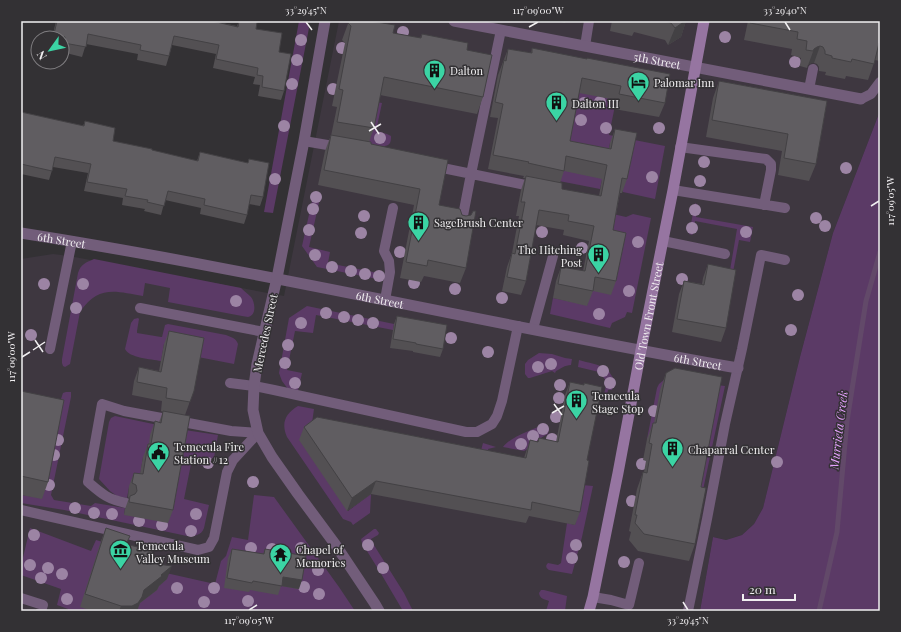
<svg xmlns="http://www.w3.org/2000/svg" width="901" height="632" font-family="'Playfair Display',serif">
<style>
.built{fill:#3e3740}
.green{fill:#5b3a66}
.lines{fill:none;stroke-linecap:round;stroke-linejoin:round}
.stream{stroke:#624969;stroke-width:5}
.service{stroke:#725d7a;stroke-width:10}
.minor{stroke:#725d7a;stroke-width:11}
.tertiary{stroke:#725d7a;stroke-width:11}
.secondary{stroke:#9675a1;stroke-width:11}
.tree{fill:#9c84a4}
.wall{fill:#535053;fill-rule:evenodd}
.shaded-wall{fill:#434144}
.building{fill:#605d61;stroke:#434144}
.ticks{fill:none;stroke:#f1eff1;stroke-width:1.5}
.labels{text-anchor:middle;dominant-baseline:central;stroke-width:3;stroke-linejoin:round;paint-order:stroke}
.street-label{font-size:11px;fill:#f1eff1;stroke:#333134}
.poi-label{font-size:11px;fill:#f1eff1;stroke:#333134;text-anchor:start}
.water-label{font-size:12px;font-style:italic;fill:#e5a1fc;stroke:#333134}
.neatline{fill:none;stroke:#f1eff1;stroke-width:1.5}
.ticks-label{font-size:10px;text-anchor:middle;fill:#f1eff1}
</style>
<rect width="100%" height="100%" fill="#333134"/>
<path class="built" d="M339 21H880V111L833 233 800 357 763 508 754 524 742 535 726 540 713 537 700 611H21V259L53 254 69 256 284 296Z"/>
<path class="green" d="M299 21H306L309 28 273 213 264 212Z
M577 92 617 96 609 135 665 146 655 199 623 192 610 143 600 189 559 181Z
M376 102 382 103 376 131 387 134 391 136C391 138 391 141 390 143 387 149 373 145 368 144Z
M880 111V611H700L713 537 726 540 742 535 754 524 763 508 800 357 833 233Z
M314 192 321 194 309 247 330 252 328 263 383 274 382 280 317 267 302 246Z
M695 203 698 205 696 217 753 227 750 242 739 240 731 283 728 282 737 229 695 221 693 234 692 235 689 234Z
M613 214 626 217 633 214 651 218 632 313 627 312 625 317 612 323 610 328 550 314 553 298 587 305 607 244Z
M94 259 241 288C244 291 248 294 251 297 255 302 257 315 248 317 246 317 244 316 242 316L168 302 170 288 145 283 143 296C115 291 98 285 80 312L70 364 65 367 63 366 62 363V359L78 273C81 264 85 263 94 259Z
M307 306 394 324 393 330 316 315 313 333 295 331 287 370 302 373 298 391 288 389 282 381 279 373 289 318Z
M138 318 139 319 137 331V333L161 337H162L165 325 168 324 226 335C231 337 236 338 238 344L234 364 198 357 164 344 161 361C151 359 129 358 125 349L131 323 134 319Z
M539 353 552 354 565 358 572 359 571 365C565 365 560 369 556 371L555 373 552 371 530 378H528L525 374V364L528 360Z
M579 360C588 363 599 364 607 369 610 372 612 377 614 379L612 390H608L607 395 604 394 607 382 599 372 578 367Z
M665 379 725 386 703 490 650 440 647 439 657 388 659 384Z
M66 392H71V397L51 495 54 500 91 506 95 503 125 508 124 515 185 430 218 435 213 463 210 466 208 467 191 464 184 499 209 505 204 528C201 536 194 536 187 536L64 510 21 503V495L42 498 60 402 63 393Z
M298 406 314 409 312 423 479 458 483 443 496 447 488 449 492 465 312 430 348 511 371 494 370 513 353 525 351 522 343 519 287 437C281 423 285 414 298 406Z
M115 416 158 425 146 457H143L138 488 129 487 127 498 117 496 110 491 99 479 109 422 111 418Z
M545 424 549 429 548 434C538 438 533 447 524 451L503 447C510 437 534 429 545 424Z
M582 485 593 486 582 537 572 574 549 570C546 568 545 566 548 563L558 565 561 563 567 523 575 525Z
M254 495 274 497 339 587 355 611H68V609L57 605 61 589 21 575V566L30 528 91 551 96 540 125 549 123 554 167 566 166 573 215 584 221 561 226 556 232 537 248 540Z
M374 529H376L379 533 378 535 371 539 372 542 404 593 413 611H403L380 572 362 543 361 539Z
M541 590H544L567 596 565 611H546L549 601C544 599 540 599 539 593Z"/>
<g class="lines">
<path class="stream" d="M819 611 837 532 847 421 866 301 880 252"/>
<path class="service" d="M585 46 589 21
M809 89 813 69
M861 99 871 94 880 82
M304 141 339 147
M680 147 766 159 771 164V170L764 205
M433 166 535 187
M673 190 785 208
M461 226 471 174 501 30
M663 241 725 254
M385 300 390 272 389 261 384 251 393 208
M140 308 264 332
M533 329 553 256
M50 349 72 241
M230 383 254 386 274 390 466 432H477L492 424 497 416 502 401 518 326
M126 503C107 499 102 494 88 482L102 404 124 411 231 431 258 433
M21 510 198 550 209 547 214 538 227 472 233 460 258 433
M593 597 611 600 629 605 639 563
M21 598 43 605 41 611
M688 611 707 519 725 424 742 349 761 255 785 260"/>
<g class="minor">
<path id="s1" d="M454 21 861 99"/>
<path id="s2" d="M21 233C261 271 498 326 738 368"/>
</g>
<path class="tertiary" d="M325 21 304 141 277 278 257 364 254 386 253 410 258 433 272 457 298 494 335 544 375 604 379 611"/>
<path class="secondary" id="s3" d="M589 611 593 597 618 473 641 350 673 190 704 21"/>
</g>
<g class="tree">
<circle cx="403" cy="32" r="6"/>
<circle cx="725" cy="37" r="6"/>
<circle cx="301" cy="40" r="6"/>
<circle cx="342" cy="48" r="6"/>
<circle cx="297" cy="60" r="6"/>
<circle cx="795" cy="62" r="6"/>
<circle cx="292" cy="84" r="6"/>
<circle cx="333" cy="89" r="6"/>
<circle cx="600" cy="102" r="6"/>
<circle cx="584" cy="103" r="6"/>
<circle cx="581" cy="120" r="6"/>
<circle cx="284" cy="126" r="6"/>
<circle cx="606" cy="128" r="6"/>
<circle cx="659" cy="128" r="6"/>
<circle cx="380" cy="138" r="6"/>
<circle cx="704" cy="162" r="6"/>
<circle cx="846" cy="168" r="6"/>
<circle cx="652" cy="177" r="6"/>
<circle cx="275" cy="179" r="6"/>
<circle cx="700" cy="181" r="6"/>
<circle cx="316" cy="197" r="6"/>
<circle cx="313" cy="209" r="6"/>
<circle cx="695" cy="210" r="6"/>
<circle cx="364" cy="216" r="6"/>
<circle cx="816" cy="218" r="6"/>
<circle cx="825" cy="226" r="6"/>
<circle cx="692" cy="228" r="6"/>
<circle cx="309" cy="230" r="6"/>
<circle cx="542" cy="232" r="6"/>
<circle cx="746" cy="232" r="6"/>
<circle cx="361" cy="233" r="6"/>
<circle cx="638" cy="242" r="6"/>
<circle cx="582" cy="248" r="6"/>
<circle cx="400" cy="252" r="6"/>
<circle cx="315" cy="255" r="6"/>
<circle cx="332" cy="267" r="6"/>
<circle cx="351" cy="271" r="6"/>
<circle cx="365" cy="274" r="6"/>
<circle cx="379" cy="276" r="6"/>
<circle cx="682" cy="279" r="6"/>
<circle cx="414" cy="283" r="6"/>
<circle cx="44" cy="284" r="6"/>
<circle cx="83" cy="284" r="6"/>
<circle cx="455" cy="289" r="6"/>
<circle cx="629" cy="291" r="6"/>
<circle cx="798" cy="295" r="6"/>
<circle cx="502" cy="298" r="6"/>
<circle cx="236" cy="301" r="6"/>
<circle cx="76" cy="308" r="6"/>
<circle cx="326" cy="313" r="6"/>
<circle cx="599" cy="314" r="6"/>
<circle cx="344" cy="317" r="6"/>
<circle cx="358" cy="320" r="6"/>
<circle cx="301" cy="323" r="6"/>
<circle cx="373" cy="323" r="6"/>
<circle cx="791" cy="330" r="6"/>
<circle cx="31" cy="335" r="6"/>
<circle cx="451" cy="338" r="6"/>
<circle cx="288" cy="345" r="6"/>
<circle cx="488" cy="352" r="6"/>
<circle cx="285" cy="363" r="6"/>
<circle cx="551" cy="364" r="6"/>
<circle cx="538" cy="367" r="6"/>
<circle cx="603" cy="371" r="6"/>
<circle cx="295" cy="383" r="6"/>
<circle cx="610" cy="383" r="6"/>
<circle cx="560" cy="385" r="6"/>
<circle cx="559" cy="398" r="6"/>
<circle cx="654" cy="411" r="6"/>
<circle cx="556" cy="417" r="6"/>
<circle cx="543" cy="429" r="6"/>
<circle cx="533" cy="436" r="6"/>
<circle cx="552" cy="439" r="6"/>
<circle cx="58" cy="440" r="6"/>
<circle cx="521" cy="444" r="6"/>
<circle cx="54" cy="455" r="6"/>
<circle cx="777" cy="462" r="6"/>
<circle cx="208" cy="463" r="6"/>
<circle cx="642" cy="464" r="6"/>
<circle cx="253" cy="482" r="6"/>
<circle cx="49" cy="485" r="6"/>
<circle cx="632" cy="501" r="6"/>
<circle cx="75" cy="508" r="6"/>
<circle cx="94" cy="513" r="6"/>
<circle cx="112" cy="514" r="6"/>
<circle cx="196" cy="514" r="6"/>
<circle cx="139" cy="521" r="6"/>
<circle cx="162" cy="525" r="6"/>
<circle cx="191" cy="531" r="6"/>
<circle cx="34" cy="535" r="6"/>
<circle cx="368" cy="545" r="6"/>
<circle cx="576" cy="545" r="6"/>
<circle cx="251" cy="548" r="6"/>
<circle cx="301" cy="548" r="6"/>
<circle cx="272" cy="549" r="6"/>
<circle cx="572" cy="558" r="6"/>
<circle cx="624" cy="562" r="6"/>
<circle cx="30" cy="565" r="6"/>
<circle cx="48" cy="568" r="6"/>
<circle cx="383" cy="568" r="6"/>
<circle cx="318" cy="570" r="6"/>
<circle cx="62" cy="574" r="6"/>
<circle cx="41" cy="578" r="6"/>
<circle cx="304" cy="587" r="6"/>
<circle cx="177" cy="588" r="6"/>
<circle cx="214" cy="588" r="6"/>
<circle cx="319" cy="594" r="6"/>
<circle cx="67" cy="599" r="6"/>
<circle cx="248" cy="601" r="6"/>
<circle cx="204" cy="602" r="6"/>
</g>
<path class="wall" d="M56 21H212L237 26 239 21H255L256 29 279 52 284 91 281 100 258 96 260 85 253 84 255 77 213 68 216 54 172 45 169 56 166 66 137 60 138 54 86 44 82 57 62 52V38H52Z
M349 21 393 33 420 38 422 34 467 50 483 97 477 114 380 95 374 128 369 142 439 205 466 268 460 283 424 276 421 282 400 278 414 205 318 185 325 151 331 135V136L337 107 332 106 345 43 342 40Z
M558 21H566L565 23Z
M612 21H686L681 37 668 45 665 40 634 32 632 36 610 31Z
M748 21H880V61L875 60 868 80 846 76 845 79 825 75 826 72 819 71V67L817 64 814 63H811L808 65 807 68 800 66 801 58 791 55 792 49 744 40Z
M532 48 665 103 659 117 614 109 616 100 579 93 570 141 609 149 610 143 615 129 627 179 622 193H620L613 230 616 281 611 295 593 291 587 306 553 298 556 281 561 267 583 271 589 241 563 235 564 230 536 225 526 281 521 295 502 291 507 267 512 253 519 216H516L521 190 525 178H523L524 176 488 169 498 118 490 117 498 75 508 49 531 53ZM564 171 602 179 599 196 562 189 560 183Z
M719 81 827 101 816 164 809 181 778 175 782 151 706 137 713 98Z
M21 112 83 126 85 121 113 141 197 161 200 152 248 163 249 159 263 197 260 206 249 204 247 215 244 224 200 214 201 208 165 200 161 215 144 211 145 209 122 205 123 198 84 191 88 173 53 167 49 180 21 174Z
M708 264 726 328 721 342 672 332 679 294 684 281 702 284 703 278Z
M397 316 443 349 440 357 413 352V351L390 348 394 324Z
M169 331 204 338 189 404 185 415 173 510 168 523 124 515 125 509 129 498 128 497 129 486 134 473 140 474 143 457 148 444H149L150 435 155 421 159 422 163 412 161 411 162 401 132 395 134 381 139 367 159 371 164 344Z
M666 373 701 487 695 544 689 561 638 551 629 540 631 532 629 531 637 489 643 472H644L646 461 643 460 647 439 653 423H654L660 390Z
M570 382 587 460 580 512 575 525 529 516 526 523 371 494 347 511 299 440 304 427 524 458 530 440 537 442 539 438 556 442 565 395Z
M21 391 48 482 42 499 21 495Z
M106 528 127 544 157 564 167 579 159 586 157 590 140 603 137 611H91L80 607 101 541Z
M232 549 263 554 265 549 299 589 281 586 278 595 250 590 249 592 224 588 228 558Z"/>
<path class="shaded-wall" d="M685 21H686L681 37 668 45 675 28Z
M820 46 814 63H811L808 65 807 68 814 49 817 47Z
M376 481 371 494 347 511 352 498Z
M172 566 167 579 159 586 157 590 140 603 137 611H119L121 606 144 590 161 575Z
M283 577 302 580 299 589 281 586Z"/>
<path class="building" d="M57 21H212L238 27 239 21 257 22 256 29 282 33 279 52 291 54 284 91 262 87 263 76 257 75 258 68 216 59 219 45 174 36 169 56 140 50 141 45 88 34 86 47 64 43 65 37 54 34Z
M349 21H370L395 25 393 33 421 38 422 34 468 43 467 50 492 55 483 97 384 77 374 128 337 122 343 90 339 89 351 26 348 23Z
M664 21H685L675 28 671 23Z
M751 21H880V43H879L874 64 852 59 851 62 832 58V56L825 54V51L823 47 820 46 817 47 814 49 813 51 806 50 807 41 797 39 798 32 750 23Z
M532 48 587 59V58L670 74 665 103 619 94 621 86 582 78 570 141 611 149 615 129 637 133 627 179 622 178 613 230 626 233 616 281 595 277 593 291 558 284 561 267 585 271 594 226 568 221 569 215 539 210 526 281 507 277 512 253 515 254 525 202H521L526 176 562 183V189L601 196 607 165 566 156 564 171 528 163 529 162 493 155 503 104 495 102 504 60 506 61 508 49 532 53Z
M719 81 827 101 816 164 784 158 788 134 712 120Z
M21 112 84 126 85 121 115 128 113 141 152 149V150L198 161 200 152 248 163 249 159 269 163 263 197 251 195 247 215 204 205 205 199 168 191 164 206 147 202 148 200 125 196 127 189 87 182 91 164 55 157 52 171 21 164Z
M331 135 371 142V144L448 160 439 205 460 209 462 215 466 216 471 215 473 211H476L466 268 428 260 427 266 406 262 420 189 324 170Z
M708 264 736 270 726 328 677 319 684 281 704 285Z
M397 316 447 325 443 349 416 344V343L393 339Z
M169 331 204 338 194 391 190 402 166 398 167 388 137 382 139 367 161 372Z
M675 368 722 377 701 487 706 488 695 544 644 534 635 523 637 515H635L643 472 647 473 652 444 649 443 653 423H656L666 373Z
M570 382 584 385V383L602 387 587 460 589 461 580 512 532 502 531 510 376 481 352 498 304 427 317 417 526 458 530 440 538 442 539 438 558 442Z
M21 391 64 400 48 482 21 476Z
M163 411 190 416 173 510 129 502 130 496 135 494 137 491 136 485 132 483 134 473 143 474 148 444H151L155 421 161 423Z
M106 528 130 536 126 544 152 551 157 564 172 566 161 575 162 576 144 590 142 597 138 603 132 606H121L85 594Z
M232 549 264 554 265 549 306 556 302 580 283 577 282 586 253 581 252 583 227 578Z"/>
<path class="ticks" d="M306 22 312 30M785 22 790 30M529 27 538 22M371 122 379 134M369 131 381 124M871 206 879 201M35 340 43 352M33 350 45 342M22 357 30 352M554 404 562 415M552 413 564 406M683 602 688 610M249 610 257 605"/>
<defs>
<symbol id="building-pin" viewBox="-11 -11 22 30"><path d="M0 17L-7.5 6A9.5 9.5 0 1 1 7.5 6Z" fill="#3bd4a4" stroke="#333134"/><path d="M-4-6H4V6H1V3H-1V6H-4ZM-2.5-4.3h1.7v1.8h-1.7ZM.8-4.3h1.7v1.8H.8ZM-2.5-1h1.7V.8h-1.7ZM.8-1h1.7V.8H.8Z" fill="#111"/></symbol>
<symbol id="hotel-pin" viewBox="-11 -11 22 30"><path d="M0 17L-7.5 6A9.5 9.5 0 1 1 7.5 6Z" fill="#3bd4a4" stroke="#333134"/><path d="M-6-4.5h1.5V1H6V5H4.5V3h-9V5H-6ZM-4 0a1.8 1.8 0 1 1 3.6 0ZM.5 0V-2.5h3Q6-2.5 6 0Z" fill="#111"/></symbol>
<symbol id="civic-pin" viewBox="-11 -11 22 30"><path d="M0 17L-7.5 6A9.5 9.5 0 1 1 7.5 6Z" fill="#3bd4a4" stroke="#333134"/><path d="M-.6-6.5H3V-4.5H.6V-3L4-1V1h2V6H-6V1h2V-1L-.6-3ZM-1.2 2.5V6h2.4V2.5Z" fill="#111"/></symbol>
<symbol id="museum-pin" viewBox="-11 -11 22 30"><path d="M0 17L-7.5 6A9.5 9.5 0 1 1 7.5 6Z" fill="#3bd4a4" stroke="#333134"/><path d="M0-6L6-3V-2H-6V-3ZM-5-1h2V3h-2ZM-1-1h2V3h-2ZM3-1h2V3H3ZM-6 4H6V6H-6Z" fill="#111"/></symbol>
<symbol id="temple-pin" viewBox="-11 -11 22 30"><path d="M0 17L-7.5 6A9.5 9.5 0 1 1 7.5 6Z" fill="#3bd4a4" stroke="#333134"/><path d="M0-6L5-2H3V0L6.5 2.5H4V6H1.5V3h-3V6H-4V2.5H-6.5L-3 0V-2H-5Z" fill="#111"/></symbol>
</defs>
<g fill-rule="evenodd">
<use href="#building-pin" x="422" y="58" width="25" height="34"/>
<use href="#hotel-pin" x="626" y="70" width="25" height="34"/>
<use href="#building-pin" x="544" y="90" width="25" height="34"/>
<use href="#building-pin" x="406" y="210" width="25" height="34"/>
<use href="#building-pin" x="586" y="242" width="25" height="34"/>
<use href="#building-pin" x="564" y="388" width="25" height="34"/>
<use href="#building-pin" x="660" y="436" width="25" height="34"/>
<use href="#civic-pin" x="146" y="440" width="25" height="34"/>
<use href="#museum-pin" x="108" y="538" width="25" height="34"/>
<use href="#temple-pin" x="268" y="542" width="25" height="34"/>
</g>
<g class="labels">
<g class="street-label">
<text stroke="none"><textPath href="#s1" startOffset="207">5th Street</textPath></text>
<text stroke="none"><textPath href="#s2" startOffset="41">6th Street</textPath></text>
<text stroke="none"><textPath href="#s2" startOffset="365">6th Street</textPath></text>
<text stroke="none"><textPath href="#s3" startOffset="301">Old Town Front Street</textPath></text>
<text transform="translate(265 333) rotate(-78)">Mercedes Street</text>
<text stroke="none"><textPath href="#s2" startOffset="689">6th Street</textPath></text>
</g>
<g class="poi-label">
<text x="450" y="70">Dalton</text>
<text x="654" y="82">Palomar Inn</text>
<text x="572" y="103">Dalton III</text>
<text x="434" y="222">SageBrush Center</text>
<text x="582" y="249" text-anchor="end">The Hitching<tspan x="582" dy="13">Post</tspan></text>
<text x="592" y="395">Temecula<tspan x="592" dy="13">Stage Stop</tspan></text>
<text x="174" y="446">Temecula Fire<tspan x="174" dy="13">Station #12</tspan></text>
<text x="688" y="449">Chaparral Center</text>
<text x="136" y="545">Temecula<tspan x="136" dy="13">Valley Museum</tspan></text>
<text x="296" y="549">Chapel of<tspan x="296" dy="13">Memories</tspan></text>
</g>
<g class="water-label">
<text transform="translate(838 430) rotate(-83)">Murrieta Creek</text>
</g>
</g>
<rect width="901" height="632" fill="none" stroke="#333134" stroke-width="44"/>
<g transform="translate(50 50) rotate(237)"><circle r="19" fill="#333134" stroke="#7f7d80"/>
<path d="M0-3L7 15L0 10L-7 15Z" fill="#3bd4a4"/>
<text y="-6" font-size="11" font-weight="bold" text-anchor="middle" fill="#f1eff1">N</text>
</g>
<path d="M743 594v6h52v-6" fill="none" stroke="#f1eff1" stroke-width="2"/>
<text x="749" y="594" font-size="12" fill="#f1eff1" stroke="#333134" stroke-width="3" paint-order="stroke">20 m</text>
<rect x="22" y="22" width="857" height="588" class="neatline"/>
<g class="ticks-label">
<text x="306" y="14">33°29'45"N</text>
<text x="538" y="14">117°09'00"W</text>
<text x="785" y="14">33°29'40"N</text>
<text transform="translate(890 201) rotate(-90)" y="4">117°09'05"W</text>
<text transform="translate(11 357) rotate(-90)" y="4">117°09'00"W</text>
<text x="249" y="624">117°09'05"W</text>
<text x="688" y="624">33°29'45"N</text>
</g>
</svg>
